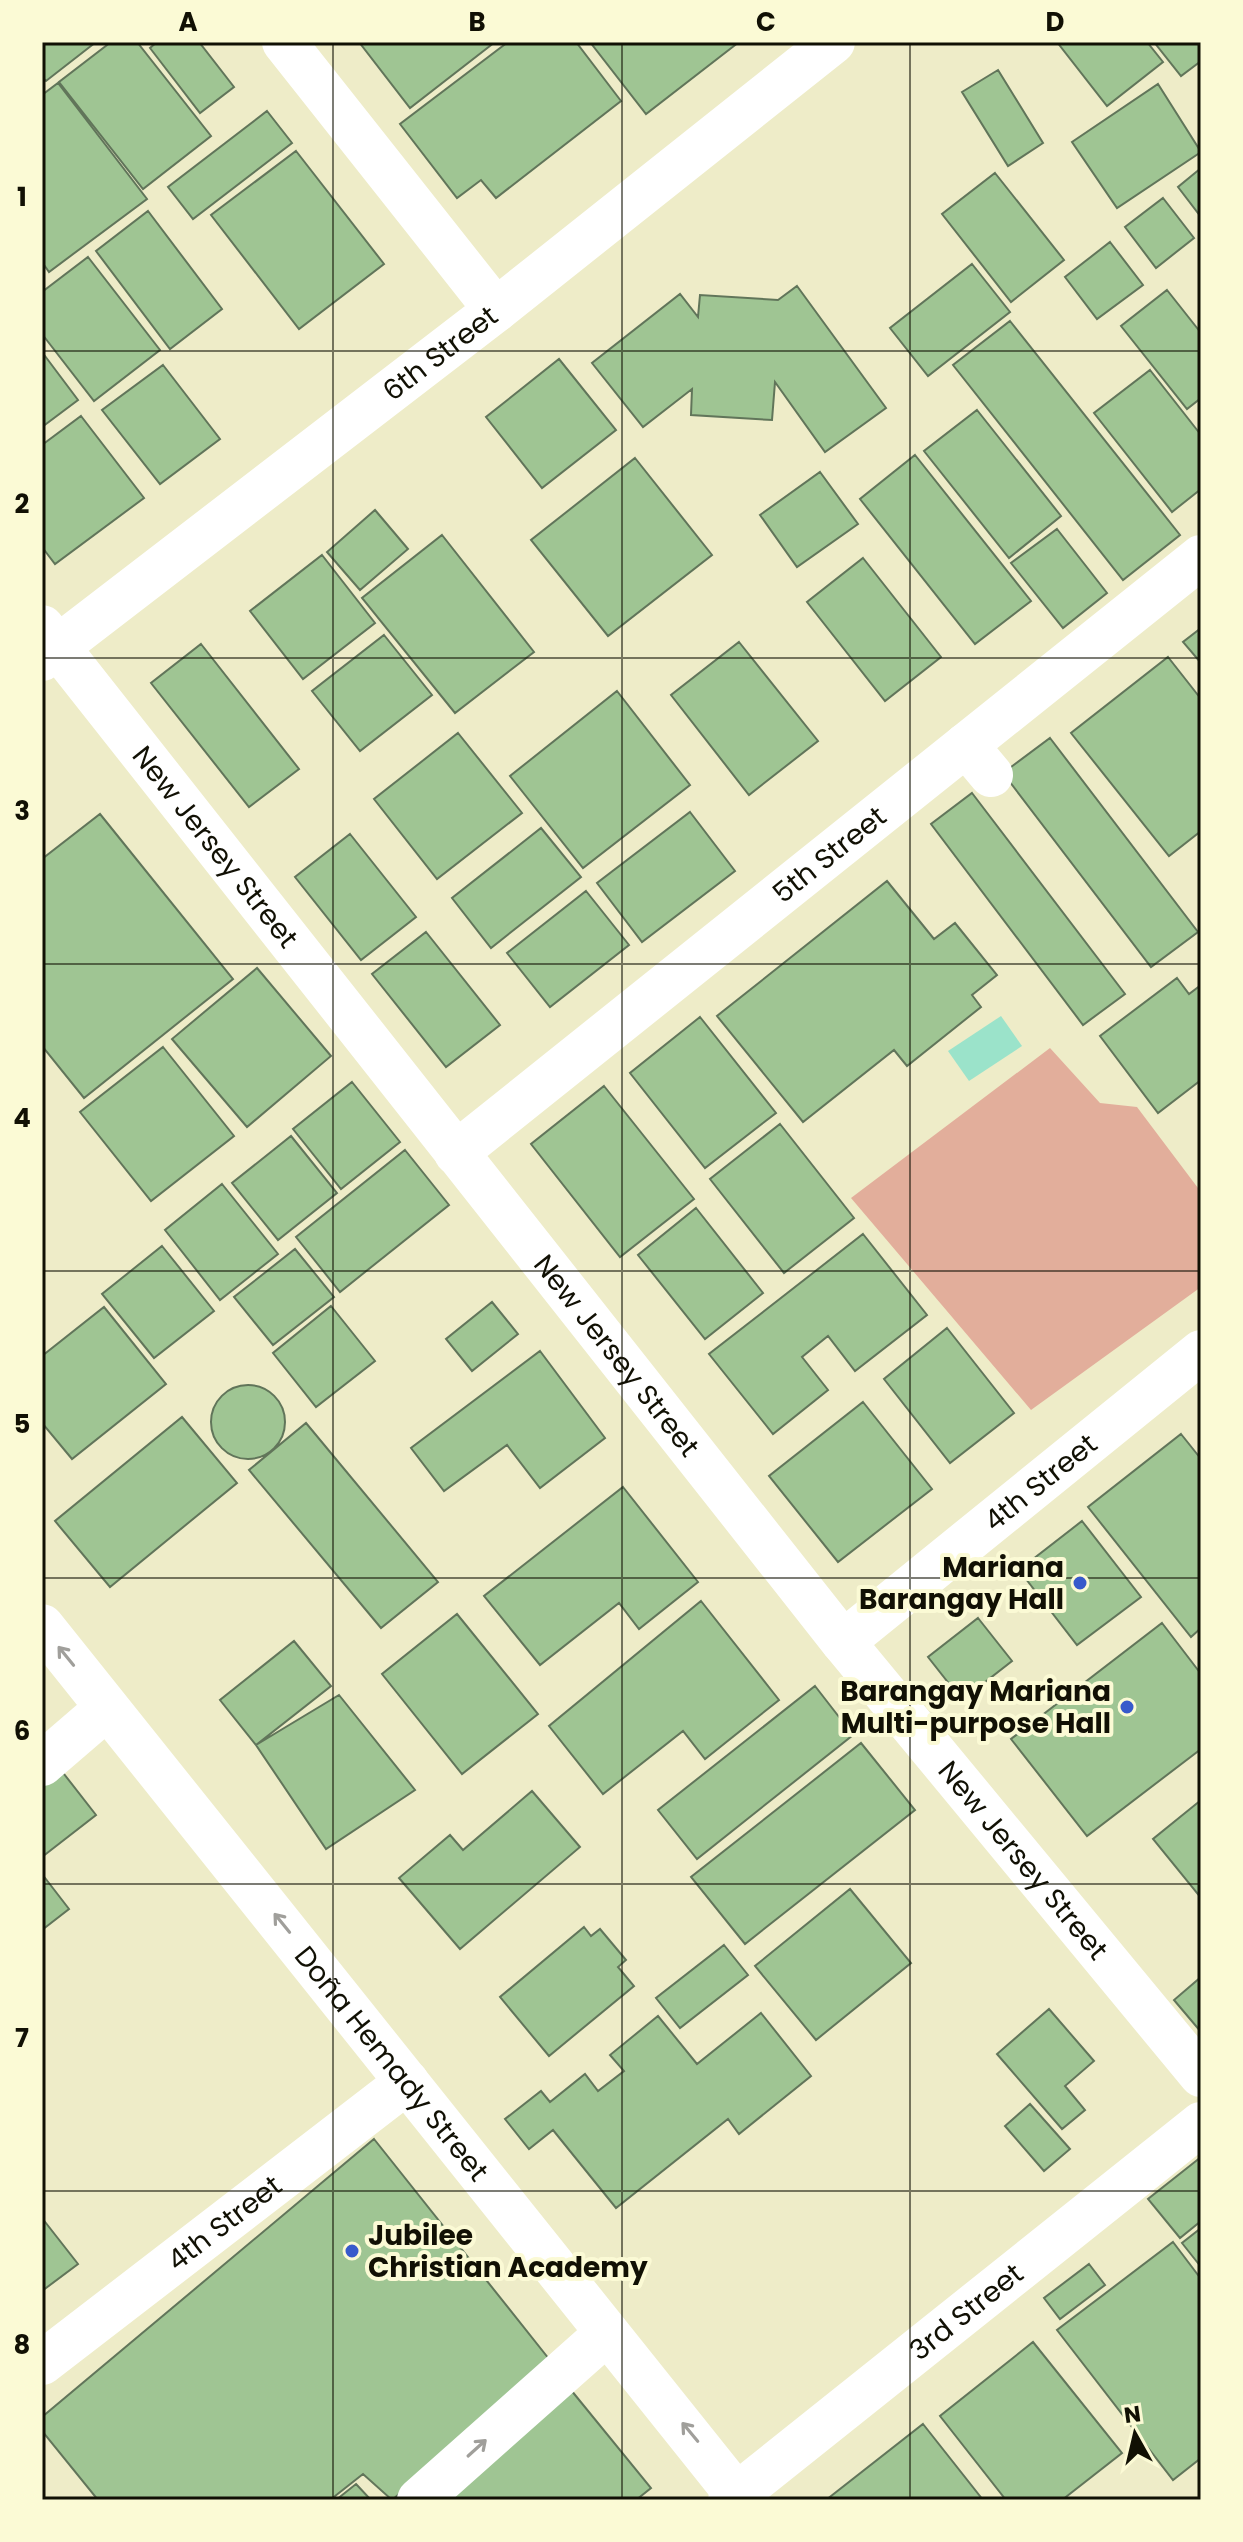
<svg xmlns="http://www.w3.org/2000/svg" width="1243" height="2542" font-family="Poppins,sans-serif">
<style>
.green{fill:#e2ae9b}
.water{fill:#9be3ca}
.building{fill:#9fc593;stroke:#61755a;stroke-width:2}
.lines{fill:none;stroke-linecap:round;stroke-linejoin:round}
.minor{stroke:#fff;stroke-width:44}
.major{stroke:#fff;stroke-width:44}
.oneway{stroke:#a09f9b}
.grid{fill:none;stroke:#111004;stroke-width:2;stroke-opacity:0.55}
.poi-dot{fill:#385acb;stroke:#fbfad5;stroke-width:3}
.labels{text-anchor:middle;dominant-baseline:central;stroke-width:8;stroke-linejoin:round;paint-order:stroke}
.street-label{font-size:28px;fill:#111004;stroke:#fbfad5}
.poi-label{font-size:28px;font-weight:bold;fill:#111004;stroke:#fbfad5;text-anchor:end}
.neatline{fill:none;stroke:#111004;stroke-width:3}
.grid-label{font-size:26px;text-anchor:middle;font-weight:bold;fill:#111004}
</style>
<rect width="100%" height="100%" fill="#eeecc8"/>
<path class="green" d="M1050 1048 1100 1103 1137 1107 1201 1192V1287L1031 1410 851 1198Z"/>
<path class="water" d="M1001 1016 1022 1046 969 1081 948 1051Z"/>
<path class="building" d="M42 42H96L46 81 42 77Z
M111 42H137L211 136 143 189 59 82Z
M157 42H199L234 87 200 113 150 48Z
M359 42H495L410 108Z
M508 42H576L621 101 496 198 481 180 457 198 400 124Z
M590 42H739L646 114Z
M1057 42H1147L1163 62 1107 106Z
M1154 42H1201V61L1181 76Z
M998 70 1043 143 1008 166 962 92Z
M58 83 147 199 49 272 42 262V95Z
M1158 84 1201 152 1117 208 1072 142Z
M267 111 292 143 193 219 168 187Z
M296 151 384 264 299 329 211 215Z
M1201 168V217L1178 187Z
M995 173 1064 260 1011 302 942 214Z
M1163 198 1194 238 1156 268 1125 227Z
M148 211 222 309 170 349 96 251Z
M1110 242 1143 285 1097 319 1065 277Z
M88 257 160 350 94 401 42 334V292Z
M972 264 1010 312 928 376 890 328Z
M797 286 886 408 825 452 775 382 772 420 691 415 692 389 643 427 592 363 680 294 698 317 700 295 778 300Z
M1167 290 1201 333V398L1187 409 1121 326Z
M1010 321 1180 535 1123 580 953 365Z
M42 352 78 400 42 427Z
M559 359 616 430 542 488 486 417Z
M163 365 220 439 160 484 102 410Z
M1150 370 1201 435V489L1172 512 1094 413Z
M977 410 1061 516 1009 558 924 451Z
M81 416 144 498 55 564 42 547V445Z
M915 455 1031 601 975 644 860 499Z
M635 458 712 555 608 636 531 540Z
M820 472 858 524 797 567 760 515Z
M375 510 408 549 360 590 327 552Z
M1057 529 1107 593 1063 628 1011 563Z
M442 535 534 652 455 713 362 598Z
M322 555 375 623 303 679 250 611Z
M863 558 941 657 885 701 807 602Z
M1201 628V663L1183 642Z
M384 635 432 695 360 751 312 691Z
M739 642 818 741 749 795 671 695Z
M201 644 299 769 249 807 151 683Z
M1168 657 1201 699V831L1169 856 1071 733Z
M617 691 690 785 583 868 510 776Z
M458 733 522 813 437 879 374 799Z
M1050 738 1198 932 1151 967 1003 773Z
M972 793 1125 994 1083 1025 931 824Z
M690 812 735 871 642 942 597 883Z
M100 814 233 979 84 1098 42 1046V859Z
M541 828 581 877 491 948 452 898Z
M350 834 416 917 361 960 295 877Z
M887 881 934 939 955 923 997 975 972 995 981 1007 907 1066 894 1050 803 1122 717 1016Z
M586 891 629 945 550 1007 507 953Z
M426 932 500 1025 446 1067 372 974Z
M257 968 331 1056 247 1127 172 1039Z
M1177 978 1189 994 1201 985V1080L1158 1113 1100 1036Z
M700 1017 776 1113 705 1168 630 1073Z
M163 1047 234 1136 151 1201 80 1112Z
M352 1082 400 1142 341 1189 293 1129Z
M604 1086 694 1199 620 1257 531 1144Z
M780 1124 854 1218 784 1273 710 1179Z
M291 1136 337 1193 278 1240 232 1183Z
M405 1150 449 1205 340 1292 296 1237Z
M222 1184 278 1254 220 1300 165 1230Z
M696 1208 763 1293 705 1339 638 1255Z
M863 1234 927 1315 855 1371 828 1336 802 1357 828 1390 773 1434 709 1354Z
M162 1246 214 1311 154 1358 102 1294Z
M295 1249 334 1297 273 1345 234 1297Z
M492 1302 518 1334 472 1371 446 1339Z
M331 1306 375 1361 316 1407 273 1353Z
M104 1307 166 1384 72 1459 42 1423V1356Z
M947 1328 1014 1413 950 1463 884 1379Z
M540 1351 605 1438 540 1488 507 1445 444 1491 411 1448Z
M211 1422a37 37 0 1 1 74 0a37 37 0 1 1-74 0Z
M863 1402 932 1489 838 1562 769 1476Z
M182 1417 237 1483 110 1587 55 1521Z
M306 1423 438 1582 381 1628 249 1470Z
M1181 1434 1201 1459V1628L1191 1637 1088 1507Z
M623 1487 698 1582 639 1629 619 1603 540 1665 484 1596Z
M1082 1521 1141 1597 1077 1645 1019 1570Z
M701 1601 779 1700 705 1759 683 1731 603 1794 549 1726Z
M457 1614 538 1714 462 1774 382 1674Z
M978 1618 1012 1661 962 1700 928 1657Z
M1162 1623 1201 1674V1749L1087 1836 1011 1739Z
M294 1641 331 1686 256 1745 220 1700Z
M815 1686 853 1735 697 1859 658 1810Z
M339 1695 415 1790 326 1849 256 1745Z
M861 1743 915 1810 745 1944 691 1877Z
M57 1765 96 1815 42 1857V1776Z
M532 1791 580 1847 460 1949 399 1878 450 1835 463 1850Z
M1201 1800V1898L1153 1839Z
M42 1874 69 1909 42 1930Z
M850 1889 911 1963 816 2040 755 1966Z
M584 1927 591 1936 600 1929 626 1960 618 1967 634 1986 549 2056 500 1997Z
M724 1945 748 1975 680 2028 656 1998Z
M1201 1977V2032L1174 2000Z
M1049 2009 1094 2061 1065 2086 1085 2110 1062 2129 997 2054Z
M761 2013 811 2076 739 2134 728 2119 616 2208 553 2130 529 2149 505 2119 541 2091 550 2102 585 2074 598 2091 624 2071 610 2055 658 2016 697 2064Z
M1030 2104 1070 2149 1044 2171 1005 2126Z
M374 2139 553 2364 392 2500 363 2474 330 2500H98L42 2431V2417Z
M1201 2157V2221L1180 2238 1148 2199Z
M42 2218 78 2264 42 2291Z
M1201 2228V2267L1182 2243Z
M1173 2242 1201 2279V2458L1173 2480 1057 2330Z
M1089 2264 1105 2285 1060 2319 1044 2298Z
M1033 2342 1122 2453 1062 2500H1006L940 2416Z
M571 2390 651 2488 636 2500H440Z
M923 2424 983 2500H826Z
M356 2484 371 2500H336Z"/>
<g class="lines">
<g class="minor">
<path d="M284 42 496 310"/>
<path id="s1" d="M42 627 843 1642 1201 2075"/>
<path id="s2" d="M42 659 496 310 833 42"/>
<path d="M966 745 991 775"/>
<path id="s3" d="M456 1153 1201 557"/>
<path id="s4" d="M843 1642 1201 1352"/>
<path d="M42 1764 107 1708"/>
<path id="s5" d="M42 2363 407 2082"/>
<path d="M419 2500 607 2333"/>
<path id="s6" d="M730 2500 1201 2124"/>
</g>
<path class="major" id="s7" d="M42 1626 741 2500"/>
</g>
<defs><path id="oneway-shaft" d="M-6 0H5M1.5-3L5.5 0L1.5 3" fill="none" stroke-width="1.6" stroke-linecap="round" stroke-linejoin="round" transform="scale(2)"/></defs>
<g class="oneway">
<use href="#oneway-shaft" transform="translate(66 1656) rotate(-129)"/>
<use href="#oneway-shaft" transform="translate(282 1923) rotate(-129)"/>
<use href="#oneway-shaft" transform="translate(690 2432) rotate(-130)"/>
<use href="#oneway-shaft" transform="translate(477 2448) rotate(-42)"/>
</g>
<path class="grid" d="M333 42V2500M622 42V2500M910 42V2500M42 351H1201M42 658H1201M42 964H1201M42 1271H1201M42 1578H1201M42 1884H1201M42 2191H1201"/>
<g class="poi-dot">
<circle cx="1080" cy="1583" r="8"/>
<circle cx="1127" cy="1707" r="8"/>
<circle cx="352" cy="2251" r="8"/>
</g>
<g class="labels">
<g class="street-label">
<text stroke="none"><textPath href="#s2" startOffset="502">6th Street</textPath></text>
<text stroke="none"><textPath href="#s1" startOffset="280">New Jersey Street</textPath></text>
<text stroke="none"><textPath href="#s3" startOffset="478">5th Street</textPath></text>
<text stroke="none"><textPath href="#s1" startOffset="928">New Jersey Street</textPath></text>
<text stroke="none"><textPath href="#s4" startOffset="254">4th Street</textPath></text>
<text stroke="none"><textPath href="#s1" startOffset="1576">New Jersey Street</textPath></text>
<text stroke="none"><textPath href="#s7" startOffset="560">Doña Hemady Street</textPath></text>
<text stroke="none"><textPath href="#s5" startOffset="230">4th Street</textPath></text>
<text stroke="none"><textPath href="#s6" startOffset="302">3rd Street</textPath></text>
</g>
<g class="poi-label">
<text x="1064" y="1567">Mariana<tspan x="1064" dy="32">Barangay Hall</tspan></text>
<text x="1111" y="1691">Barangay Mariana<tspan x="1111" dy="32">Multi-purpose Hall</tspan></text>
<text x="368" y="2235" text-anchor="start">Jubilee<tspan x="368" dy="32">Christian Academy</tspan></text>
</g>
</g>
<rect width="1243" height="2542" fill="none" stroke="#fbfad5" stroke-width="88"/>
<g transform="translate(1135 2434) rotate(352)" stroke="#fbfad5" stroke-width="6" paint-order="stroke">
<path d="M0-6L14 30L0 20L-14 30Z" fill="#111004"/>
<text y="-12" font-size="22" font-weight="bold" text-anchor="middle" fill="#111004">N</text>
</g>
<rect x="44" y="44" width="1155" height="2454" class="neatline"/>
<g class="grid-label">
<text x="188" y="31">A</text>
<text x="477" y="31">B</text>
<text x="766" y="31">C</text>
<text x="1055" y="31">D</text>
<text x="22" y="206">1</text>
<text x="22" y="513">2</text>
<text x="22" y="820">3</text>
<text x="22" y="1127">4</text>
<text x="22" y="1433">5</text>
<text x="22" y="1740">6</text>
<text x="22" y="2047">7</text>
<text x="22" y="2354">8</text>
</g>
</svg>
